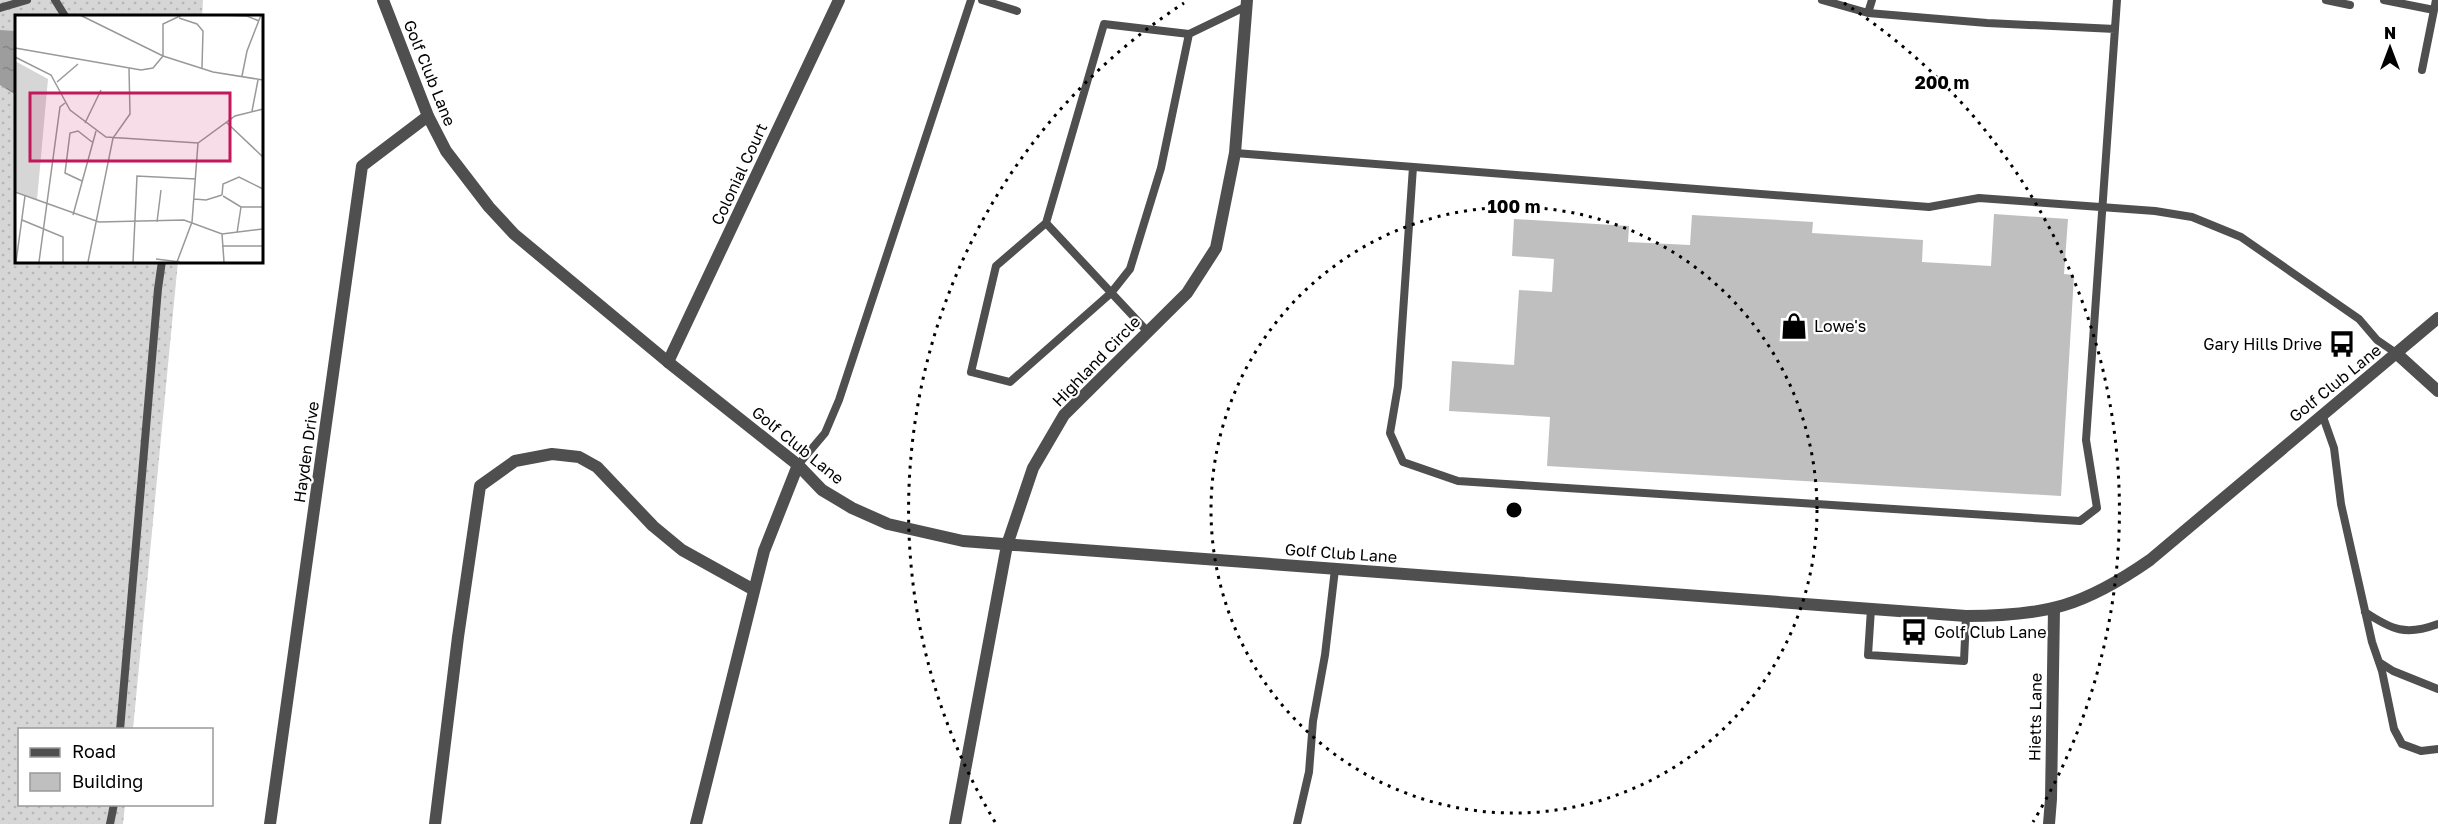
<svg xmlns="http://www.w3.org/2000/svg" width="2438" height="824" font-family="'Golos Text',sans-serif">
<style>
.grass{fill:url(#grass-dots)}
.water{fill:url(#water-ripples)}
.building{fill:#bfbfbf}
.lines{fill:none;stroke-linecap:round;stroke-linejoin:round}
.service{stroke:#4f4f4f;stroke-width:8}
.minor{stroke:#4f4f4f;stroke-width:12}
.tertiary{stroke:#4f4f4f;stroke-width:12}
.ring{fill:none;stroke:#000;stroke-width:3;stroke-dasharray:3 6}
.labels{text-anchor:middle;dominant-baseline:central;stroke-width:4.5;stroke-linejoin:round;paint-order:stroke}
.street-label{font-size:16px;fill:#000;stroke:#fff}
.poi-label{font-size:16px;fill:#000;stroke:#fff;text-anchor:start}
.inset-road{fill:none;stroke:#999;stroke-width:1.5}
.view{fill:#c2185b;fill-opacity:0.15;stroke:#c2185b;stroke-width:3}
.inset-edge{fill:none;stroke:#000;stroke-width:3}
.centre{fill:#000;stroke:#fff;stroke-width:3}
.ring-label{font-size:18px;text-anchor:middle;font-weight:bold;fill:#000;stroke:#fff;stroke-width:4.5;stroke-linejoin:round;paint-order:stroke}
</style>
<defs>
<pattern id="grass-dots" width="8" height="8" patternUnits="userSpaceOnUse" patternTransform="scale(1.5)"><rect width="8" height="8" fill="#d6d6d6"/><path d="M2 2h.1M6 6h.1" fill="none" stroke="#b6b6b6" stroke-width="1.8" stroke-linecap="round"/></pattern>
<pattern id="water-ripples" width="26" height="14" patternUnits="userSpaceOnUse" patternTransform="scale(1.5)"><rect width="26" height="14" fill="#9d9d9d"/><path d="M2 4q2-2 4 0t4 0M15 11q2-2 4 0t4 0" fill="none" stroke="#858585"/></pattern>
</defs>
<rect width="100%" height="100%" fill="#fff"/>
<path class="grass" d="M0 0H203L202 16H16V261H178L133 729 20 730V804L125 805 123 824H0Z"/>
<path class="water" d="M0 30 16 31V95L0 85Z"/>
<path class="building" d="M1994 214 2068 219 2064 274 2074 275 2061 496 1547 466 1550 417 1449 411 1452 361 1514 365 1519 290 1552 292 1554 259 1512 256 1514 219 1629 226 1628 242 1690 245 1692 215 1813 222 1812 233 1923 240 1922 262 1991 266Z"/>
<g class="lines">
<path class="service" d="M55 0 65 16
M982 0 1017 11
M1822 0 1868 13 1987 23 2115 29
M2326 0 2350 5
M2384 0 2434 10
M0 8 27 0
M1868 13 1872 0
M1189 34 1247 6
M2422 70 2436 0
M1235 153 1929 207 1979 198 2155 211 2192 217 2241 237 2359 319 2377 340 2396 353
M1413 167 1398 386 1390 433 1403 462 1458 481 2080 521 2097 508 2086 440 2117 0
M1046 223 1104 24 1189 34 1161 168 1130 269 1111 293 1010 382 971 372 996 266 1046 223 1147 331
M2322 414 2334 448 2341 504 2372 642 2382 671 2394 729 2402 744 2421 751 2438 749
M798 465 825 433 839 400 971 0
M1871 609 1868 655 1964 661 1966 616
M2365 612C2392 630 2406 636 2438 624
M2379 662 2393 671 2438 689
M120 730 158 289 162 261
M110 824 114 804
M1297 824 1309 772 1313 721 1325 655 1335 569"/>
<path class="minor" d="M2396 353 2438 391
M668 362 839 0
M270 824 362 166 428 116
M435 824 458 637 480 486 515 461 552 454 579 457 597 467 653 526 682 550 754 590
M696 824 764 551 798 465
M2049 824 2051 799 2054 609"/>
<path class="tertiary" d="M383 0 428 116 446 151 489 207 514 234 668 362 798 465 822 490 852 508 888 524 963 541 1966 616C2047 616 2084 606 2150 560L2438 318
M955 824 1007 545 1033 468 1064 415 1187 293 1216 248 1235 153 1247 0"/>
</g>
<g class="ring">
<circle cx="1514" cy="510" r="303"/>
<path d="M995 822A605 605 0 0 1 1184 3M1844 3A605 605 0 0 1 2033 822"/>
</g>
<defs>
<symbol id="shop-bare" viewBox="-9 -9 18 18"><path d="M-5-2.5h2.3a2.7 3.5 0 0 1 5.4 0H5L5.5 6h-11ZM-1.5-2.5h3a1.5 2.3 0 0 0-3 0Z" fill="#000" stroke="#fff" stroke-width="2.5" paint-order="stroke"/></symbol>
<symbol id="bus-bare" viewBox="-9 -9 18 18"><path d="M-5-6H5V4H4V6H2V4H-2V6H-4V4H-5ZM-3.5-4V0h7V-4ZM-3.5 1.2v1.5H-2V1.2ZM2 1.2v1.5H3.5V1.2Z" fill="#000" stroke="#fff" stroke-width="2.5" paint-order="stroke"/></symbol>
</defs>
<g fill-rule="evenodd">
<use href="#shop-bare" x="1775" y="307" width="38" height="38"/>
<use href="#bus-bare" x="2323" y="325" width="38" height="38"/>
<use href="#bus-bare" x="1895" y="613" width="38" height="38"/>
</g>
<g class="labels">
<g class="street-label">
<text transform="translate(430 73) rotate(68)">Golf Club Lane</text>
<text transform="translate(739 174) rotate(-65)">Colonial Court</text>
<text transform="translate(1096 361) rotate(-46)">Highland Circle</text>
<text transform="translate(2335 383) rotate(-39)">Golf Club Lane</text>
<text transform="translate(798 445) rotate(39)">Golf Club Lane</text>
<text transform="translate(306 452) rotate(-82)">Hayden Drive</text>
<text transform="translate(1341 553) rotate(4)">Golf Club Lane</text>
<text transform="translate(2035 717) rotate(-89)">Hietts Lane</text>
</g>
<g class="poi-label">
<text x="1814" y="326">Lowe's</text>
<text x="2322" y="344" text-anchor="end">Gary Hills Drive</text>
<text x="1934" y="632">Golf Club Lane</text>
</g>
</g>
<g transform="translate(15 15)">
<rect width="248" height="248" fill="#fff"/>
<path d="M0 46 33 64 22 185 0 176Z" fill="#d6d6d6"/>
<path class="inset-road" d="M65 0 148 41 198 57 248 65M206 0 232 1 244 6M164 3 182 9 188 16 187 53M0 33 126 55 138 53 148 41M148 41V9L167 0M0 42 36 60 55 95 91 122 183 128 220 101 248 94M227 61 232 36 246 0M42 67 63 49M237 96 243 65M211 107 248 142M70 108 86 75M67 166 50 158 55 118 63 116 77 127M0 177 84 207 169 205 207 219 248 214M207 180 208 169 224 162 248 174M208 181 226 192H248M179 184 191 185 207 180M58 200 81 116M7 205 48 222V247M142 207 146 175M222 218 226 192M207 219 209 247M207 231H248M141 244 165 247M1 247 10 181M24 247 45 92 50 88M73 247 98 123 115 99 114 53M118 247 122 161 181 164M162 247 177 207 183 128"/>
<path class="view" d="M15 78H215V146H15Z"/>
<rect width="248" height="248" class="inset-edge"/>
</g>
<circle cx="1514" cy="510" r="9" class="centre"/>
<g class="ring-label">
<text x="1942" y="89">200 m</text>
<text x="1514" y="213">100 m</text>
</g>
<rect x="18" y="728" width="195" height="78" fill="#ffffff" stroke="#999999" stroke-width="1.5"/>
<rect x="30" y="748" width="30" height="9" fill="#4f4f4f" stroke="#999999" stroke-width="1.5"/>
<text x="72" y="758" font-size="18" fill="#000000">Road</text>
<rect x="30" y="773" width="30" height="18" fill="#bfbfbf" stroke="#999999" stroke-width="1.5"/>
<text x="72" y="788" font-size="18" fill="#000000">Building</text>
<g transform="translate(2390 48)" stroke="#ffffff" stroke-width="4.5" paint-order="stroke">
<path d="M0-4.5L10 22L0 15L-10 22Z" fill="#000000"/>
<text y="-9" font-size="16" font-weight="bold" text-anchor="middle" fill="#000000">N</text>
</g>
</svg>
